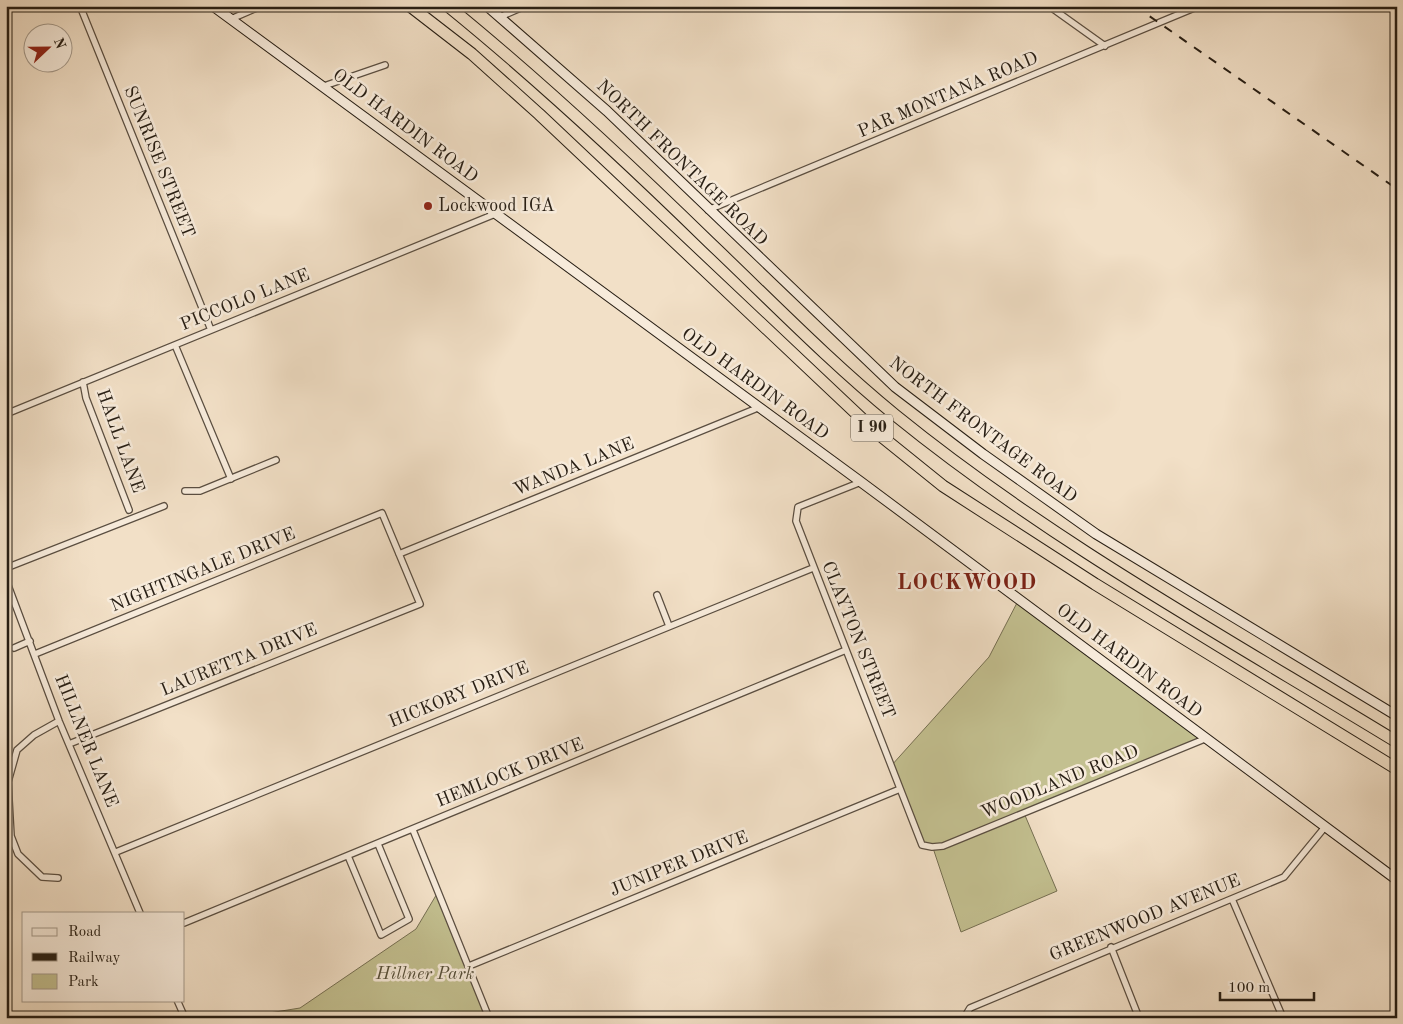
<svg xmlns="http://www.w3.org/2000/svg" width="1403" height="1024" font-family="'Old Standard TT',serif">
<style>
.green{fill:#c3c090;stroke:#756f52}
.lines{fill:none;stroke-linecap:round;stroke-linejoin:round}
.street-casing{stroke:#5a4e41;stroke-width:8}
.secondary-casing{stroke:#271e14;stroke-width:11}
.highway-casing{stroke:#271e14;stroke-width:13}
.street{stroke:#f7ebdb;stroke-width:5.5}
.secondary{stroke:#f7ebdb;stroke-width:9}
.highway{stroke:#f2e0c7;stroke-width:11}
.rail{stroke:#271e14;stroke-width:2;stroke-dasharray:9 9;stroke-linecap:butt}
.poi-dot{fill:#8f2418;stroke:#f7ebdb;stroke-width:2}
.labels{text-anchor:middle;dominant-baseline:central;stroke-width:5;stroke-linejoin:round;paint-order:stroke}
.shield{fill:#f7ebdb;stroke:#655c50;stroke-width:1}
.shield-label{font-size:16px;font-weight:bold;fill:#271e14}
.street-label{font-size:18px;fill:#271e14;stroke:#f7ebdb}
.poi-label{font-size:18px;fill:#271e14;stroke:#f7ebdb;text-anchor:start}
.park-label{font-size:18px;font-style:italic;fill:#564f39;stroke:#f7ebdb}
.district-label{font-size:22px;font-weight:bold;letter-spacing:1px;fill:#7a1f14;stroke:#f7ebdb}
</style>
<rect width="100%" height="100%" fill="#f2e0c7"/>
<filter id="stains"><feTurbulence type="fractalNoise" baseFrequency=".004" numOctaves="4"/><feColorMatrix values="0 0 0 0 .2 0 0 0 0 .09 0 0 0 0 .02 0 0 0 .5 -.17"/></filter>
<radialGradient id="worn" r=".72"><stop offset=".6" stop-color="#630" stop-opacity="0"/><stop offset="1" stop-color="#630" stop-opacity=".3"/></radialGradient>
<path class="green" d="M1019 599 1207 738 1024 813 1057 891 961 932 933 848 922 845 891 766 989 657Z
M438 892 489 1018H269V1013L300 1008 416 929Z"/>
<g class="lines">
<defs>
<path id="street" d="M80 6 211 330
M1049 6 1105 46
M500 17 525 6
M231 19 261 6
M324 86 385 65
M708 210 1199 6
M175 345 231 479
M83 382 86 398 129 510
M6 414 495 214
M861 482 798 507 796 521 922 845 932 847 943 846 1207 738
M185 491H200L276 460
M399 554 760 407
M6 568 164 506
M6 580 59 721 140 913
M657 595 669 626
M14 648 30 641
M35 654 382 513 420 604 69 744
M413 830 489 1018
M116 852 813 568
M348 856 381 935 409 919 378 844
M58 878 42 877 18 854 11 836 8 782 17 750 34 735 59 721
M1232 899 1283 1018
M184 923 846 650
M1111 947 1139 1018
M469 966 900 789
M177 1000 185 1018
M964 1018 970 1008 1284 877 1325 827"/>
<path id="secondary" d="M213 6 861 482 1397 880
M487 6 607 111 895 387 983 454 1096 534 1397 716"/>
<path id="highway" d="M410 6 472 54 539 114 876 432 943 486 1095 584 1397 769
M448 6C539 80 625 160 709 242 770 300 829 361 895 415 1050 541 1227 638 1397 742"/>
</defs>
<use href="#street" class="street-casing"/>
<use href="#secondary" class="secondary-casing"/>
<use href="#highway" class="highway-casing"/>
<use href="#street" class="street"/>
<use href="#secondary" class="secondary"/>
<use href="#highway" class="highway"/>
<path class="rail" d="M1135 6 1397 189"/>
</g>
<circle class="poi-dot" cx="428" cy="206" r="5"/>
<g class="labels">
<rect class="shield" x="851" y="414.5" width="42" height="27" rx="4"/>
<g class="shield-label">
<text x="872" y="428">I 90</text>
</g>
<g class="street-label">
<text transform="translate(948 95) rotate(-23)">PAR MONTANA ROAD</text>
<text transform="translate(405 126) rotate(37)">OLD HARDIN ROAD</text>
<text transform="translate(159 162) rotate(68)">SUNRISE STREET</text>
<text transform="translate(682 163) rotate(44)">NORTH FRONTAGE ROAD</text>
<text transform="translate(245 300) rotate(-22)">PICCOLO LANE</text>
<text transform="translate(755 384) rotate(36)">OLD HARDIN ROAD</text>
<text transform="translate(983 430) rotate(37)">NORTH FRONTAGE ROAD</text>
<text transform="translate(120 441) rotate(70)">HALL LANE</text>
<text transform="translate(574 467) rotate(-22)">WANDA LANE</text>
<text transform="translate(203 570) rotate(-22)">NIGHTINGALE DRIVE</text>
<text transform="translate(858 640) rotate(68)">CLAYTON STREET</text>
<text transform="translate(239 660) rotate(-22)">LAURETTA DRIVE</text>
<text transform="translate(1129 661) rotate(37)">OLD HARDIN ROAD</text>
<text transform="translate(459 695) rotate(-22)">HICKORY DRIVE</text>
<text transform="translate(86 741) rotate(68)">HILLNER LANE</text>
<text transform="translate(510 773) rotate(-22)">HEMLOCK DRIVE</text>
<text transform="translate(1060 782) rotate(-22)">WOODLAND ROAD</text>
<text transform="translate(679 864) rotate(-22)">JUNIPER DRIVE</text>
<text transform="translate(1145 918) rotate(-22)">GREENWOOD AVENUE</text>
</g>
<g class="poi-label">
<text x="438" y="206">Lockwood IGA</text>
</g>
<g class="park-label">
<text x="425" y="974">Hillner Park</text>
</g>
<g class="district-label">
<text x="967" y="583">LOCKWOOD</text>
</g>
</g>
<rect width="1403" height="1024" fill="none" stroke="#f2e0c7" stroke-width="25"/>
<rect x="8" y="8" width="1388" height="1009" fill="none" stroke="#271e14" stroke-width="2.5"/>
<rect x="12" y="12" width="1378" height="999" fill="none" stroke="#271e14"/>
<rect x="22" y="912" width="162" height="90" fill="#f7ebdb" stroke="#a4998b"/>
<rect x="32" y="928" width="25" height="8" fill="#f7ebdb" stroke="#a4998b"/>
<text x="68" y="936" font-size="15" fill="#271e14">Road</text>
<rect x="32" y="953" width="25" height="8" fill="#271e14" stroke="#a4998b"/>
<text x="68" y="962" font-size="15" fill="#271e14">Railway</text>
<rect x="32" y="974" width="25" height="15" fill="#c3c090" stroke="#a4998b"/>
<text x="68" y="986" font-size="15" fill="#271e14">Park</text>
<g transform="translate(48 48) rotate(68)"><circle r="24" fill="#f7ebdb" stroke="#a4998b"/>
<path d="M0-4L9 19L0 12L-9 19Z" fill="#8f2418"/>
<text y="-8" font-size="14" font-weight="bold" text-anchor="middle" fill="#271e14">N</text>
</g>
<path d="M1220 992v8h94v-8" fill="none" stroke="#271e14" stroke-width="2.5"/>
<text x="1228" y="992" font-size="15" fill="#271e14" stroke="#f7ebdb" stroke-width="4" paint-order="stroke">100 m</text>
<rect width="100%" height="100%" filter="url(#stains)"/>
<rect width="100%" height="100%" fill="url(#worn)"/>
</svg>
